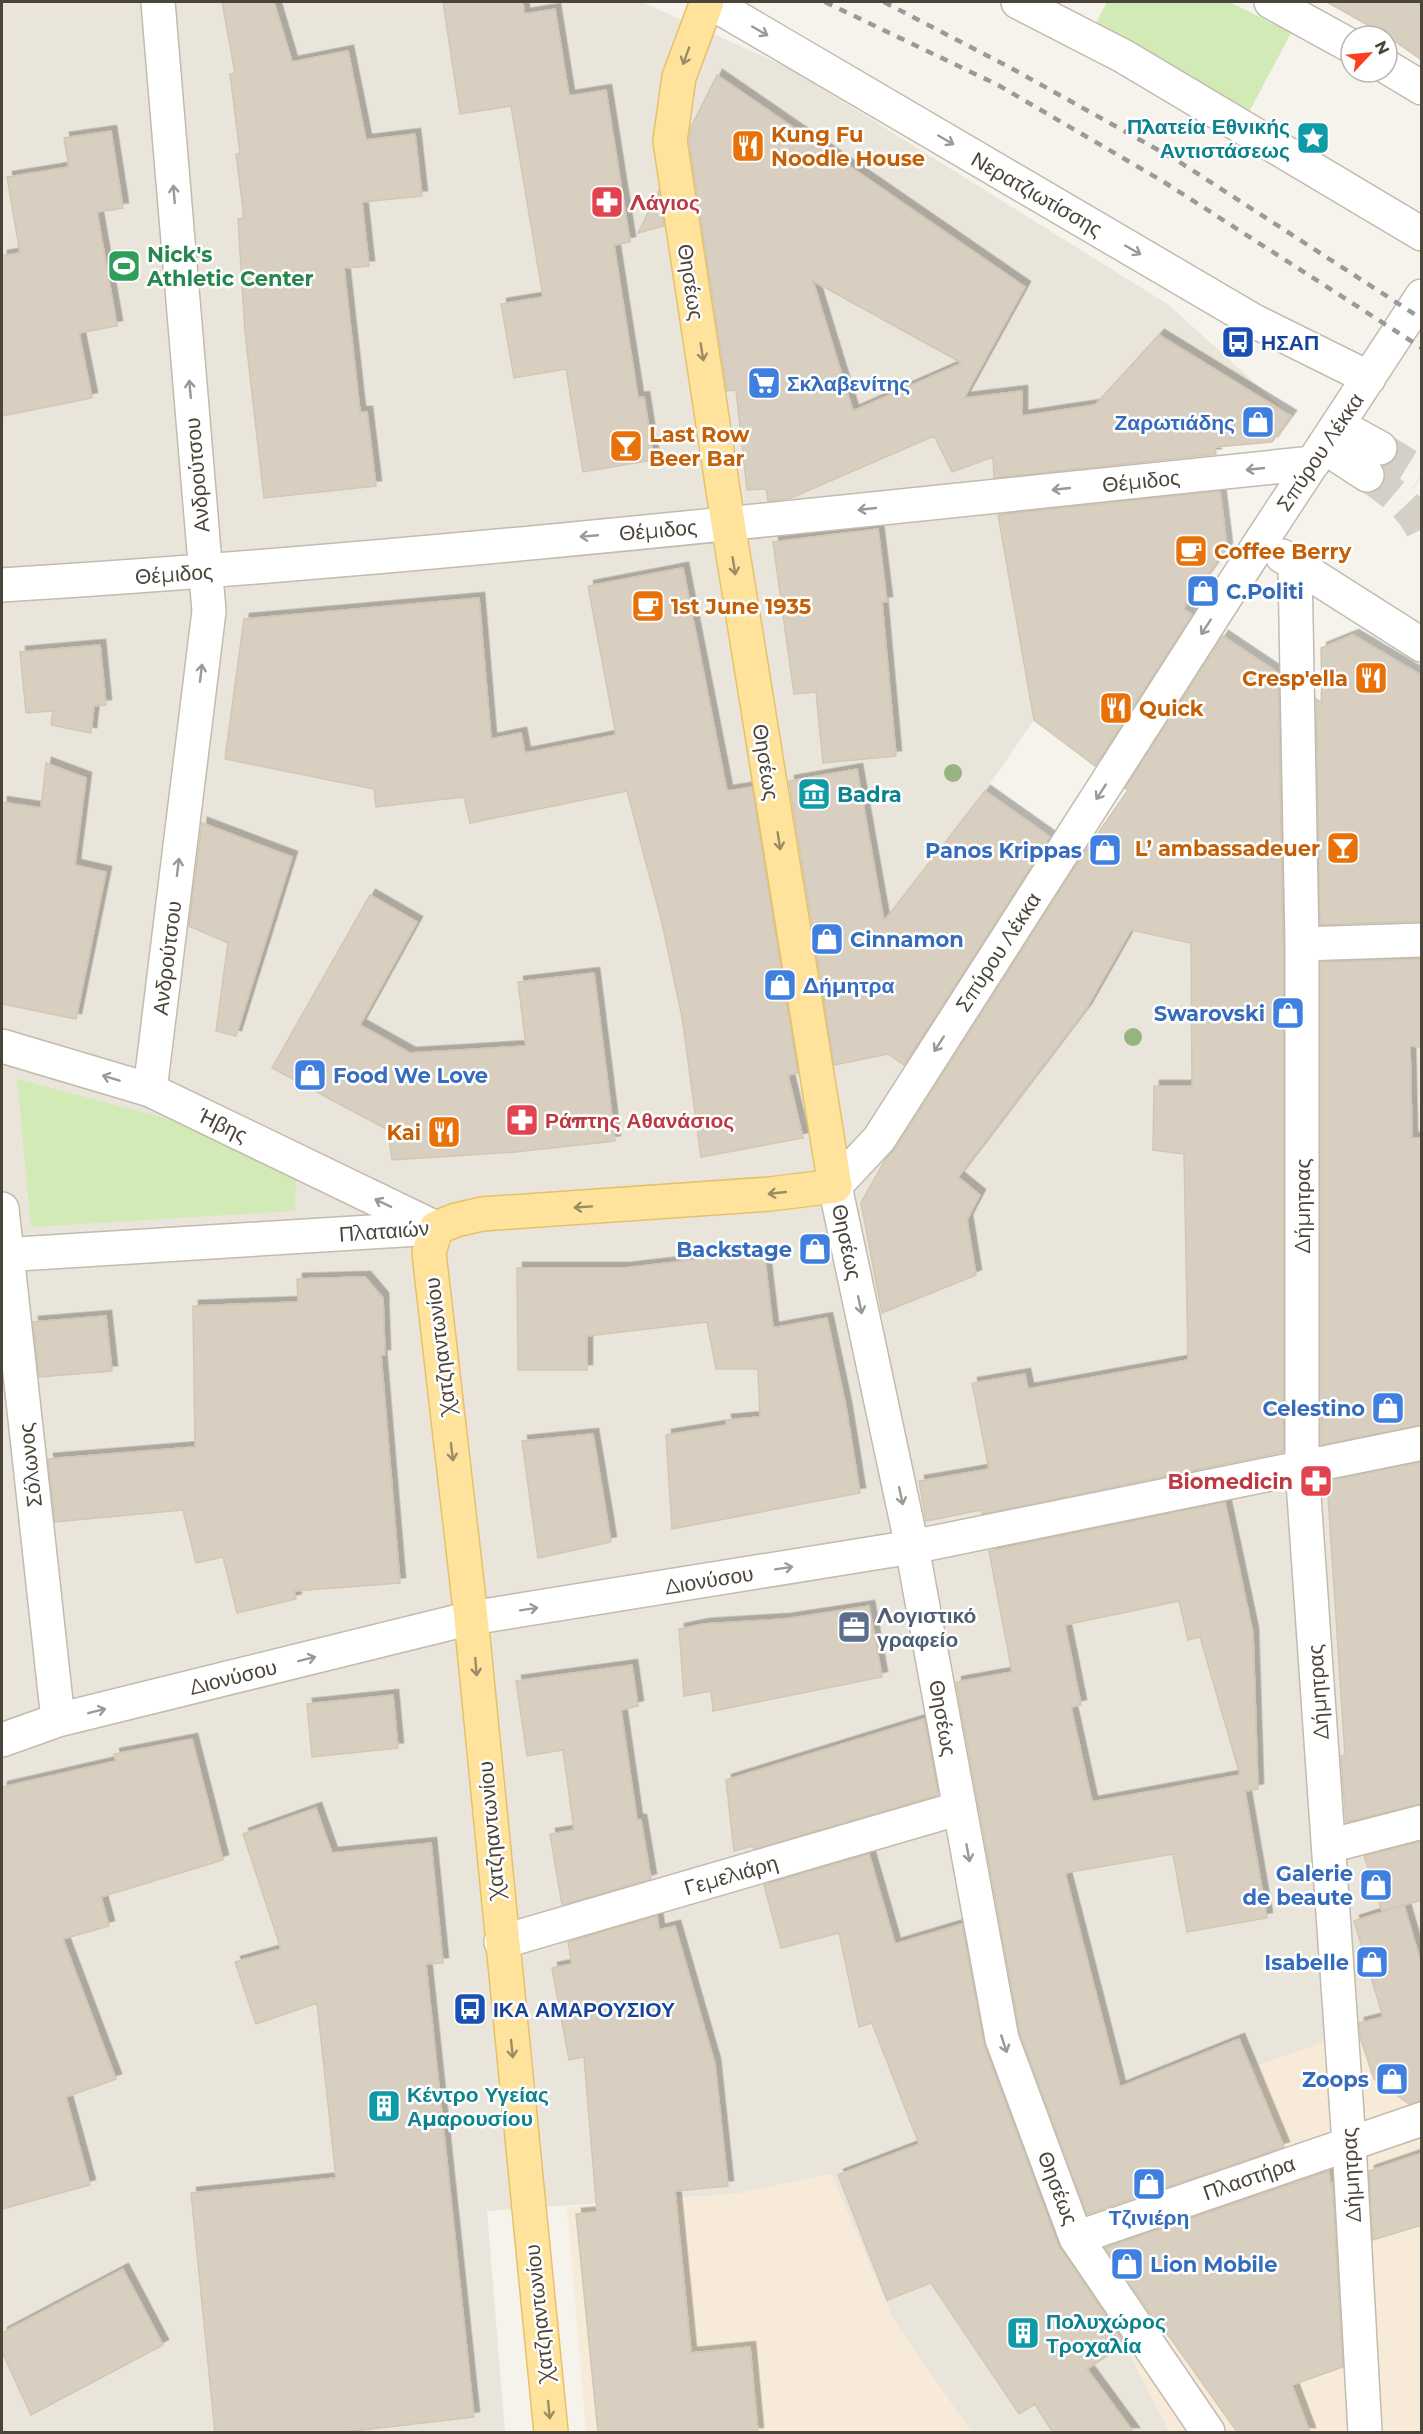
<svg xmlns="http://www.w3.org/2000/svg" width="1423" height="2434" font-family="Montserrat,sans-serif">
<style>
.residential{fill:#eae5da}
.commercial{fill:#f7ead8}
.green{fill:#d2eab5}
.building{fill:#d8cfc1;stroke:#d3c7b4;stroke-width:1.5;fill-rule:evenodd;filter:url(#shadow)}
.lines{fill:none;stroke-linecap:round;stroke-linejoin:round}
.minor-tunnel{stroke:#d4d0c8;stroke-width:33;stroke-dasharray:33 16;stroke-linecap:butt}
.minor-casing{stroke:#c2bbae;stroke-width:36}
.major-casing{stroke:#e6c16a;stroke-width:36}
.minor{stroke:#fff;stroke-width:33}
.major{stroke:#ffe39c;stroke-width:33}
.rail{stroke:#9a9a9a;stroke-width:4.5;stroke-dasharray:8 8;stroke-linecap:butt}
.tree{fill:#97b381}
.oneway{stroke:#9c9892}
.oneway2{stroke:#9c8c66}
.labels{text-anchor:middle;dominant-baseline:central;stroke-width:5;stroke-linejoin:round;paint-order:stroke}
.culture-label{font-size:21px;font-weight:bold;fill:#0d838f;stroke:#fff;text-anchor:start}
.food-label{font-size:21px;font-weight:bold;fill:#c56008;stroke:#fff;text-anchor:start}
.street-label{font-size:21px;fill:#4b4439;stroke:#fff}
.health-label{font-size:21px;font-weight:bold;fill:#be3a42;stroke:#fff;text-anchor:start}
.leisure-label{font-size:21px;font-weight:bold;fill:#27864d;stroke:#fff;text-anchor:start}
.transit-label{font-size:21px;font-weight:bold;fill:#164399;stroke:#fff;text-anchor:start}
.shop-label{font-size:21px;font-weight:bold;fill:#366cbe;stroke:#fff;text-anchor:end}
.service-label{font-size:21px;font-weight:bold;fill:#4e5e75;stroke:#fff;text-anchor:start}
</style>
<defs>
<filter id="shadow"><feDropShadow dx="5.5" dy="-5.5" stdDeviation="0" flood-color="#0004"/></filter>
</defs>
<rect width="100%" height="100%" fill="#f6f3ec"/>
<path class="residential" d="M2 2H642L789 68 1169 305 1291 416 1272 442 994 469 997 514 1034 720 985 791 1082 861 1274 813 1324 815 1421 828V2008L1022 2149 1170 2432H971L894 2321 831 2174 736 2194 487 2211 505 2432H2Z"/>
<path class="commercial" d="M1421 2008V2432H1170L1021 2149Z
M831 2174 894 2321 971 2432H586L567 2207 736 2194Z"/>
<path class="green" d="M1107 2H1230L1291 33 1248 114 1090 34Z
M17 1079 168 1119 296 1176 295 1211 31 1227Z"/>
<path class="building" d="M222 2H274L292 62 348 51 366 140 415 134 422 196 362 202 369 266 344 268 360 412H367L376 486 264 498 245 332 238 219 244 218 236 154H240L230 74 235 73Z
M443 2H523L524 14 555 9 569 96 606 90 630 242 614 245 638 398 644 397 654 460 583 472 566 369 514 378 501 304 543 297 511 106 460 114Z
M1327 2H1422V60L1387 36Z
M717 75 1025 287 964 398 1022 391V416L1095 405 1159 335 1291 416 1272 442 1215 447 1216 454 994 478 993 457 952 472 934 436 791 498 768 501 766 489 747 490 736 390 727 391 689 141 691 127ZM813 281 962 363 853 411Z
M111 131 123 208 97 212 117 326 79 333 92 398 2 416V256L20 253 7 177 69 167 64 138Z
M659 191 664 226 638 233Z
M1220 491 1227 548 1183 609 1192 615 1095 766 1034 720 998 515Z
M878 529 887 602H882L896 756 823 763 816 692 794 694 773 542Z
M683 568 727 791 752 787 798 1073 788 1075 803 1138 701 1157 682 1017 662 923 627 791 470 823 464 797 376 807 374 789 225 759 244 619 479 598 491 739 521 733 525 753 616 735 588 586Z
M1353 635 1422 676V921L1320 925 1316 699 1322 703 1321 648Z
M1223 636 1278 673 1283 944V1452L982 1514 981 1510 926 1521 919 1481 989 1469 972 1383 1025 1374 1028 1389 1188 1360 1184 1154 1153 1150 1154 1086H1192L1191 943 1131 930 1086 1009 958 1177 980 1195 967 1220 976 1275 882 1313 861 1203 885 1160 895 1149 1080 859 1128 790 1125 788Z
M100 645 106 705 94 706 91 733 51 725 53 711 26 713 20 652Z
M46 763 86 778 75 865 106 872 76 1019 2 1004V802L41 808Z
M857 769 884 921 985 791 1050 837 904 1065 888 1054 834 1065 789 781Z
M202 823 292 857 236 1036 216 1031 228 943 189 926Z
M370 895 417 922 360 1025 410 1053 526 1046 518 982 594 973 615 1141 515 1152 392 1160 388 1130 272 1068Z
M1422 959V1047L1410 1046 1412 1138H1422V1425L1321 1445V962Z
M764 1252 773 1328 827 1318 846 1407 860 1493 672 1529 666 1435 727 1425 726 1420 760 1417 758 1369H716L707 1322 587 1336V1370H518L517 1268H624Z
M365 1277 383 1298 385 1355H381L400 1583 294 1591 296 1599 237 1613 223 1557 196 1563 183 1510 55 1522 48 1459 195 1447 193 1306 298 1302 297 1279Z
M106 1316 112 1371 39 1377 33 1322Z
M593 1434 611 1542 538 1558 522 1441Z
M1422 1462V1804L1346 1822 1341 1756 1345 1755 1327 1481Z
M1225 1502 1253 1633 1258 1789 1245 1791 1267 1918 1187 1932 1173 1854 1065 1873 1120 2087 1239 2039 1284 2147 1087 2214 1020 2034 956 1682 1012 1672 989 1551ZM1179 1601 1188 1640 1200 1637 1240 1775 1092 1802 1071 1707 1081 1705 1065 1625Z
M869 1606 882 1677 713 1711 711 1691 684 1696 679 1629 704 1624 785 1619Z
M632 1665 638 1706 621 1710 637 1820H641L651 1879 562 1905 550 1834 574 1830 563 1750 527 1756 516 1681Z
M393 1695 398 1748 312 1757 307 1704Z
M924 1719 938 1795 754 1849 753 1846 734 1851 726 1780Z
M192 1739 223 1860 101 1897 109 1926 63 1939 116 2079 66 2097 90 2185 2 2209V1787L116 1761 114 1754Z
M316 1808 332 1853 431 1843 443 1963 426 1964 474 2417 336 2433H215L191 2193 336 2178 317 2003 256 2024 235 1962 281 1949 243 1834Z
M1422 1841V1900L1382 1911 1364 1856Z
M869 1854 895 1944 962 1924 984 2045 1058 2245 1125 2344 1087 2369 1134 2433H1053L1035 2404 1019 2414 931 2283 887 2300 838 2175 919 2144 872 2023 859 2027 839 1933 781 1948 764 1885Z
M1404 1905 1422 1967V2101L1409 2104 1374 2079 1361 2040 1359 2023 1383 2017 1354 1921Z
M657 1916 659 1930 675 1926 715 2064 728 2186 675 2191 691 2353 750 2347 758 2433H598L576 2214 597 2212 584 2057 569 2060 552 1968 572 1964 568 1942Z
M1422 2153V2225L1373 2240 1369 2171Z
M1329 2171 1330 2183H1332L1343 2367 1292 2385 1310 2433H1238L1159 2322 1157 2323 1105 2248Z
M123 2269 163 2345 31 2415 2 2352V2333Z"/>
<g class="lines">
<path class="minor-tunnel" d="M1380 448 1422 474
M1367 475C1390 491 1409 504 1422 529"/>
<defs>
<path id="minor" d="M710 2 1254 321 1369 378
M1018 2 1123 56 1422 234
M1271 2 1351 46
M1387 67 1422 88
M1338 425 1380 448
M1324 447 1367 475
M1282 556 1422 645
M1295 566 1302 944V1467L1349 2143 1365 2432
M2 585C440 558 876 508 1313 463
M1302 944 1422 940
M2 1046 150 1090 436 1228
M150 1090 209 611 158 2
M2 1209 58 1720
M2 1255 434 1228
M2 1740 58 1720 471 1618 912 1547 1422 1443
M1329 1846 1422 1822
M501 1942 960 1808
M1076 2238 1422 2119
M1208 2432 1076 2238 1002 2039 912 1547 835 1186 879 1139 1260 543 1422 296"/>
<path id="major" d="M551 2432 471 1618 429 1253 436 1228 456 1220 482 1214 770 1194 835 1186 728 523 670 141 679 77 707 2"/>
</defs>
<use href="#minor" class="minor-casing"/>
<use href="#major" class="major-casing"/>
<use href="#minor" class="minor"/>
<use href="#major" class="major"/>
<path class="rail" d="M825 2 998 85 1164 182 1422 348
M884 2 1011 68 1178 161 1422 319"/>
</g>
<g class="tree">
<circle cx="953" cy="773" r="9"/>
<circle cx="1133" cy="1037" r="9"/>
</g>
<defs><path id="oneway-shaft" d="M-6 0H5M1.5-3L5.5 0L1.5 3" fill="none" stroke-width="1.6" stroke-linecap="round" stroke-linejoin="round" transform="scale(1.5)"/></defs>
<g class="oneway">
<use href="#oneway-shaft" transform="translate(760 31) rotate(30)"/>
<use href="#oneway-shaft" transform="translate(946 140) rotate(30)"/>
<use href="#oneway-shaft" transform="translate(174 194) rotate(-95)"/>
<use href="#oneway-shaft" transform="translate(1133 250) rotate(30)"/>
<use href="#oneway-shaft" transform="translate(190 389) rotate(-95)"/>
<use href="#oneway-shaft" transform="translate(1255 469) rotate(174)"/>
<use href="#oneway-shaft" transform="translate(1061 489) rotate(174)"/>
<use href="#oneway-shaft" transform="translate(867 509) rotate(174)"/>
<use href="#oneway-shaft" transform="translate(589 536) rotate(175)"/>
<use href="#oneway-shaft" transform="translate(1206 627) rotate(123)"/>
<use href="#oneway-shaft" transform="translate(201 673) rotate(-83)"/>
<use href="#oneway-shaft" transform="translate(1101 792) rotate(123)"/>
<use href="#oneway-shaft" transform="translate(178 867) rotate(-83)"/>
<use href="#oneway-shaft" transform="translate(939 1044) rotate(123)"/>
<use href="#oneway-shaft" transform="translate(111 1078) rotate(-163)"/>
<use href="#oneway-shaft" transform="translate(383 1203) rotate(-154)"/>
<use href="#oneway-shaft" transform="translate(860 1305) rotate(78)"/>
<use href="#oneway-shaft" transform="translate(901 1496) rotate(78)"/>
<use href="#oneway-shaft" transform="translate(784 1568) rotate(-9)"/>
<use href="#oneway-shaft" transform="translate(529 1609) rotate(-9)"/>
<use href="#oneway-shaft" transform="translate(307 1659) rotate(-14)"/>
<use href="#oneway-shaft" transform="translate(97 1711) rotate(-14)"/>
<use href="#oneway-shaft" transform="translate(968 1853) rotate(80)"/>
<use href="#oneway-shaft" transform="translate(1004 2044) rotate(72)"/>
</g>
<g class="oneway2">
<use href="#oneway-shaft" transform="translate(686 56) rotate(110)"/>
<use href="#oneway-shaft" transform="translate(702 352) rotate(81)"/>
<use href="#oneway-shaft" transform="translate(734 566) rotate(81)"/>
<use href="#oneway-shaft" transform="translate(779 841) rotate(81)"/>
<use href="#oneway-shaft" transform="translate(777 1193) rotate(174)"/>
<use href="#oneway-shaft" transform="translate(583 1207) rotate(176)"/>
<use href="#oneway-shaft" transform="translate(452 1452) rotate(83)"/>
<use href="#oneway-shaft" transform="translate(476 1667) rotate(85)"/>
<use href="#oneway-shaft" transform="translate(512 2049) rotate(84)"/>
<use href="#oneway-shaft" transform="translate(549 2410) rotate(84)"/>
</g>
<defs>
<symbol id="sight-square" viewBox="-11 -11 22 22"><rect x="-9" y="-9" width="18" height="18" rx="4" fill="#0f9aa8" stroke="#fff"/><path d="M0-6L1.8-2.2L6-1.7L2.9 1.2L3.7 5.4L0 3.3L-3.7 5.4L-2.9 1.2L-6-1.7L-1.8-2.2Z" fill="#fff"/></symbol>
<symbol id="restaurant-square" viewBox="-11 -11 22 22"><rect x="-9" y="-9" width="18" height="18" rx="4" fill="#e8710a" stroke="#fff"/><path d="M-5-6h1v4h1v-4h1v4h1v-4h1v5L-1.5 .5V6h-2V.5L-5-1ZM5-6V6H3V1.5H1.5Q1.5-4 5-6Z" fill="#fff"/></symbol>
<symbol id="pharmacy-square" viewBox="-11 -11 22 22"><rect x="-9" y="-9" width="18" height="18" rx="4" fill="#e0444e" stroke="#fff"/><path d="M-2-6h4v4h4v4h-4v4h-4v-4h-4v-4h4Z" fill="#fff"/></symbol>
<symbol id="stadium-square" viewBox="-11 -11 22 22"><rect x="-9" y="-9" width="18" height="18" rx="4" fill="#2e9e5b" stroke="#fff"/><path d="M0-5a6.5 5 0 1 0 0 10a6.5 5 0 1 0 0-10ZM-3.5-1.8h7v3.6h-7Z" fill="#fff"/></symbol>
<symbol id="bus-square" viewBox="-11 -11 22 22"><rect x="-9" y="-9" width="18" height="18" rx="4" fill="#1a4fb4" stroke="#fff"/><path d="M-5-6H5V4H4V6H2V4H-2V6H-4V4H-5ZM-3.5-4V0h7V-4ZM-3.5 1.2v1.5H-2V1.2ZM2 1.2v1.5H3.5V1.2Z" fill="#fff"/></symbol>
<symbol id="supermarket-square" viewBox="-11 -11 22 22"><rect x="-9" y="-9" width="18" height="18" rx="4" fill="#3f7fe0" stroke="#fff"/><path d="M-6-5.5h2.5l.6 2H6L4.5 2H-2.5L-4.4-4H-6ZM-1.5 3.2a1.3 1.3 0 1 0 .1 0ZM3 3.2a1.3 1.3 0 1 0 .1 0Z" fill="#fff"/></symbol>
<symbol id="shop-square" viewBox="-11 -11 22 22"><rect x="-9" y="-9" width="18" height="18" rx="4" fill="#3f7fe0" stroke="#fff"/><path d="M-5-2.5h2.3a2.7 3.5 0 0 1 5.4 0H5L5.5 6h-11ZM-1.5-2.5h3a1.5 2.3 0 0 0-3 0Z" fill="#fff"/></symbol>
<symbol id="bar-square" viewBox="-11 -11 22 22"><rect x="-9" y="-9" width="18" height="18" rx="4" fill="#e8710a" stroke="#fff"/><path d="M-6-5H6L.8 .8V4.5H3.5V6h-7V4.5H-.8V.8Z" fill="#fff"/></symbol>
<symbol id="cafe-square" viewBox="-11 -11 22 22"><rect x="-9" y="-9" width="18" height="18" rx="4" fill="#e8710a" stroke="#fff"/><path d="M-5.5-4.5H6V0H3Q3 3.5 0 3.5H-2.5Q-5.5 3.5-5.5 0ZM3-3.2v2h1.7v-2ZM-6 4.5H4V6H-6Z" fill="#fff"/></symbol>
<symbol id="museum-square" viewBox="-11 -11 22 22"><rect x="-9" y="-9" width="18" height="18" rx="4" fill="#0f9aa8" stroke="#fff"/><path d="M0-6L6-3V-2H-6V-3ZM-5-1h2V3h-2ZM-1-1h2V3h-2ZM3-1h2V3H3ZM-6 4H6V6H-6Z" fill="#fff"/></symbol>
<symbol id="office-square" viewBox="-11 -11 22 22"><rect x="-9" y="-9" width="18" height="18" rx="4" fill="#5c6f8a" stroke="#fff"/><path d="M-6-3h4V-5.5h4V-3h4V5H-6ZM-1-4.5V-3h2v-1.5ZM-6 0V1H6V0Z" fill="#fff"/></symbol>
<symbol id="building-square" viewBox="-11 -11 22 22"><rect x="-9" y="-9" width="18" height="18" rx="4" fill="#0f9aa8" stroke="#fff"/><path d="M-4-6H4V6H1V3H-1V6H-4ZM-2.5-4.3h1.7v1.8h-1.7ZM.8-4.3h1.7v1.8H.8ZM-2.5-1h1.7V.8h-1.7ZM.8-1h1.7V.8H.8Z" fill="#fff"/></symbol>
</defs>
<g fill-rule="evenodd">
<use href="#sight-square" x="1294" y="119" width="38" height="38"/>
<use href="#restaurant-square" x="729" y="127" width="38" height="38"/>
<use href="#pharmacy-square" x="588" y="183" width="38" height="38"/>
<use href="#stadium-square" x="105" y="247" width="38" height="38"/>
<use href="#bus-square" x="1219" y="323" width="38" height="38"/>
<use href="#supermarket-square" x="745" y="364" width="38" height="38"/>
<use href="#shop-square" x="1239" y="403" width="38" height="38"/>
<use href="#bar-square" x="607" y="427" width="38" height="38"/>
<use href="#cafe-square" x="1172" y="532" width="38" height="38"/>
<use href="#shop-square" x="1184" y="572" width="38" height="38"/>
<use href="#cafe-square" x="629" y="587" width="38" height="38"/>
<use href="#restaurant-square" x="1352" y="659" width="38" height="38"/>
<use href="#restaurant-square" x="1097" y="689" width="38" height="38"/>
<use href="#museum-square" x="795" y="775" width="38" height="38"/>
<use href="#bar-square" x="1324" y="829" width="38" height="38"/>
<use href="#shop-square" x="1086" y="831" width="38" height="38"/>
<use href="#shop-square" x="808" y="920" width="38" height="38"/>
<use href="#shop-square" x="761" y="966" width="38" height="38"/>
<use href="#shop-square" x="1269" y="994" width="38" height="38"/>
<use href="#shop-square" x="291" y="1056" width="38" height="38"/>
<use href="#pharmacy-square" x="503" y="1101" width="38" height="38"/>
<use href="#restaurant-square" x="425" y="1113" width="38" height="38"/>
<use href="#shop-square" x="796" y="1230" width="38" height="38"/>
<use href="#shop-square" x="1369" y="1389" width="38" height="38"/>
<use href="#pharmacy-square" x="1297" y="1462" width="38" height="38"/>
<use href="#office-square" x="835" y="1608" width="38" height="38"/>
<use href="#shop-square" x="1357" y="1866" width="38" height="38"/>
<use href="#shop-square" x="1353" y="1943" width="38" height="38"/>
<use href="#bus-square" x="451" y="1990" width="38" height="38"/>
<use href="#shop-square" x="1373" y="2060" width="38" height="38"/>
<use href="#building-square" x="365" y="2087" width="38" height="38"/>
<use href="#shop-square" x="1130" y="2165" width="38" height="38"/>
<use href="#shop-square" x="1108" y="2245" width="38" height="38"/>
<use href="#building-square" x="1004" y="2314" width="38" height="38"/>
</g>
<g class="labels">
<g class="culture-label">
<text x="1290" y="126" text-anchor="end">Πλατεία Εθνικής<tspan x="1290" dy="24">Αντιστάσεως</tspan></text>
<text x="837" y="794">Badra</text>
<text x="407" y="2094">Κέντρο Υγείας<tspan x="407" dy="24">Αμαρουσίου</tspan></text>
<text x="1046" y="2321">Πολυχώρος<tspan x="1046" dy="24">Τροχαλία</tspan></text>
</g>
<g class="food-label">
<text x="771" y="134">Kung Fu<tspan x="771" dy="24">Noodle House</tspan></text>
<text x="649" y="434">Last Row<tspan x="649" dy="24">Beer Bar</tspan></text>
<text x="1214" y="551">Coffee Berry</text>
<text x="671" y="606">1st June 1935</text>
<text x="1348" y="678" text-anchor="end">Cresp'ella</text>
<text x="1139" y="708">Quick</text>
<text x="1320" y="848" text-anchor="end">L’ ambassadeuer</text>
<text x="421" y="1132" text-anchor="end">Kai</text>
</g>
<g class="street-label">
<text transform="translate(1037 194) rotate(30)">Νερατζιωτίσσης</text>
<text transform="translate(691 282) rotate(81)">Θησέως</text>
<text transform="translate(1320 452) rotate(-56)">Σπύρου Λέκκα</text>
<text transform="translate(197 475) rotate(-95)">Ανδρούτσου</text>
<text transform="translate(1141 481) rotate(-6)">Θέμιδος</text>
<text transform="translate(658 530) rotate(-5)">Θέμιδος</text>
<text transform="translate(174 574) rotate(-4)">Θέμιδος</text>
<text transform="translate(766 762) rotate(81)">Θησέως</text>
<text transform="translate(998 952) rotate(-57)">Σπύρου Λέκκα</text>
<text transform="translate(167 958) rotate(-83)">Ανδρούτσου</text>
<text transform="translate(223 1125) rotate(26)">Ήβης</text>
<text transform="translate(1302 1206) rotate(-90)">Δήμητρας</text>
<text transform="translate(384 1231) rotate(-4)">Πλαταιών</text>
<text transform="translate(847 1242) rotate(78)">Θησέως</text>
<text transform="translate(440 1346) rotate(-97)">Χατζηαντωνίου</text>
<text transform="translate(30 1465) rotate(-96)">Σόλωνος</text>
<text transform="translate(709 1580) rotate(-9)">Διονύσου</text>
<text transform="translate(233 1677) rotate(-14)">Διονύσου</text>
<text transform="translate(1318 1692) rotate(-94)">Δήμητρας</text>
<text transform="translate(943 1718) rotate(80)">Θησέως</text>
<text transform="translate(491 1830) rotate(-95)">Χατζηαντωνίου</text>
<text transform="translate(731 1875) rotate(-16)">Γεμελιάρη</text>
<text transform="translate(1351 2175) rotate(-93)">Δήμητρας</text>
<text transform="translate(1249 2178) rotate(-19)">Πλαστήρα</text>
<text transform="translate(1058 2188) rotate(69)">Θησέως</text>
<text transform="translate(539 2313) rotate(-96)">Χατζηαντωνίου</text>
</g>
<g class="health-label">
<text x="630" y="202">Λάγιος</text>
<text x="545" y="1120">Ράπτης Αθανάσιος</text>
<text x="1293" y="1481" text-anchor="end">Biomedicin</text>
</g>
<g class="leisure-label">
<text x="147" y="254">Nick's<tspan x="147" dy="24">Athletic Center</tspan></text>
</g>
<g class="transit-label">
<text x="1261" y="342">ΗΣΑΠ</text>
<text x="493" y="2009">ΙΚΑ ΑΜΑΡΟΥΣΙΟΥ</text>
</g>
<g class="shop-label">
<text x="787" y="383" text-anchor="start">Σκλαβενίτης</text>
<text x="1235" y="422">Ζαρωτιάδης</text>
<text x="1226" y="591" text-anchor="start">C.Politi</text>
<text x="1082" y="850">Panos Krippas</text>
<text x="850" y="939" text-anchor="start">Cinnamon</text>
<text x="803" y="985" text-anchor="start">Δήμητρα</text>
<text x="1265" y="1013">Swarovski</text>
<text x="333" y="1075" text-anchor="start">Food We Love</text>
<text x="792" y="1249">Backstage</text>
<text x="1365" y="1408">Celestino</text>
<text x="1353" y="1873">Galerie<tspan x="1353" dy="24">de beaute</tspan></text>
<text x="1349" y="1962">Isabelle</text>
<text x="1369" y="2079">Zoops</text>
<text x="1149" y="2217" text-anchor="middle">Τζινιέρη</text>
<text x="1150" y="2264" text-anchor="start">Lion Mobile</text>
</g>
<g class="service-label">
<text x="877" y="1615">Λογιστικό<tspan x="877" dy="24">γραφείο</tspan></text>
</g>
</g>
<rect width="1423" height="2434" fill="none" stroke="#4b4439" stroke-width="6"/>
<g transform="translate(1369 54) rotate(64)"><circle r="28" fill="#ffffff" stroke="#b7b4b0" stroke-width="1.5"/>
<path d="M0-4.5L10 22L0 15L-10 22Z" fill="#fc3f1d"/>
<text y="-9" font-size="16" font-weight="bold" text-anchor="middle" fill="#4b4439">N</text>
</g>
</svg>
